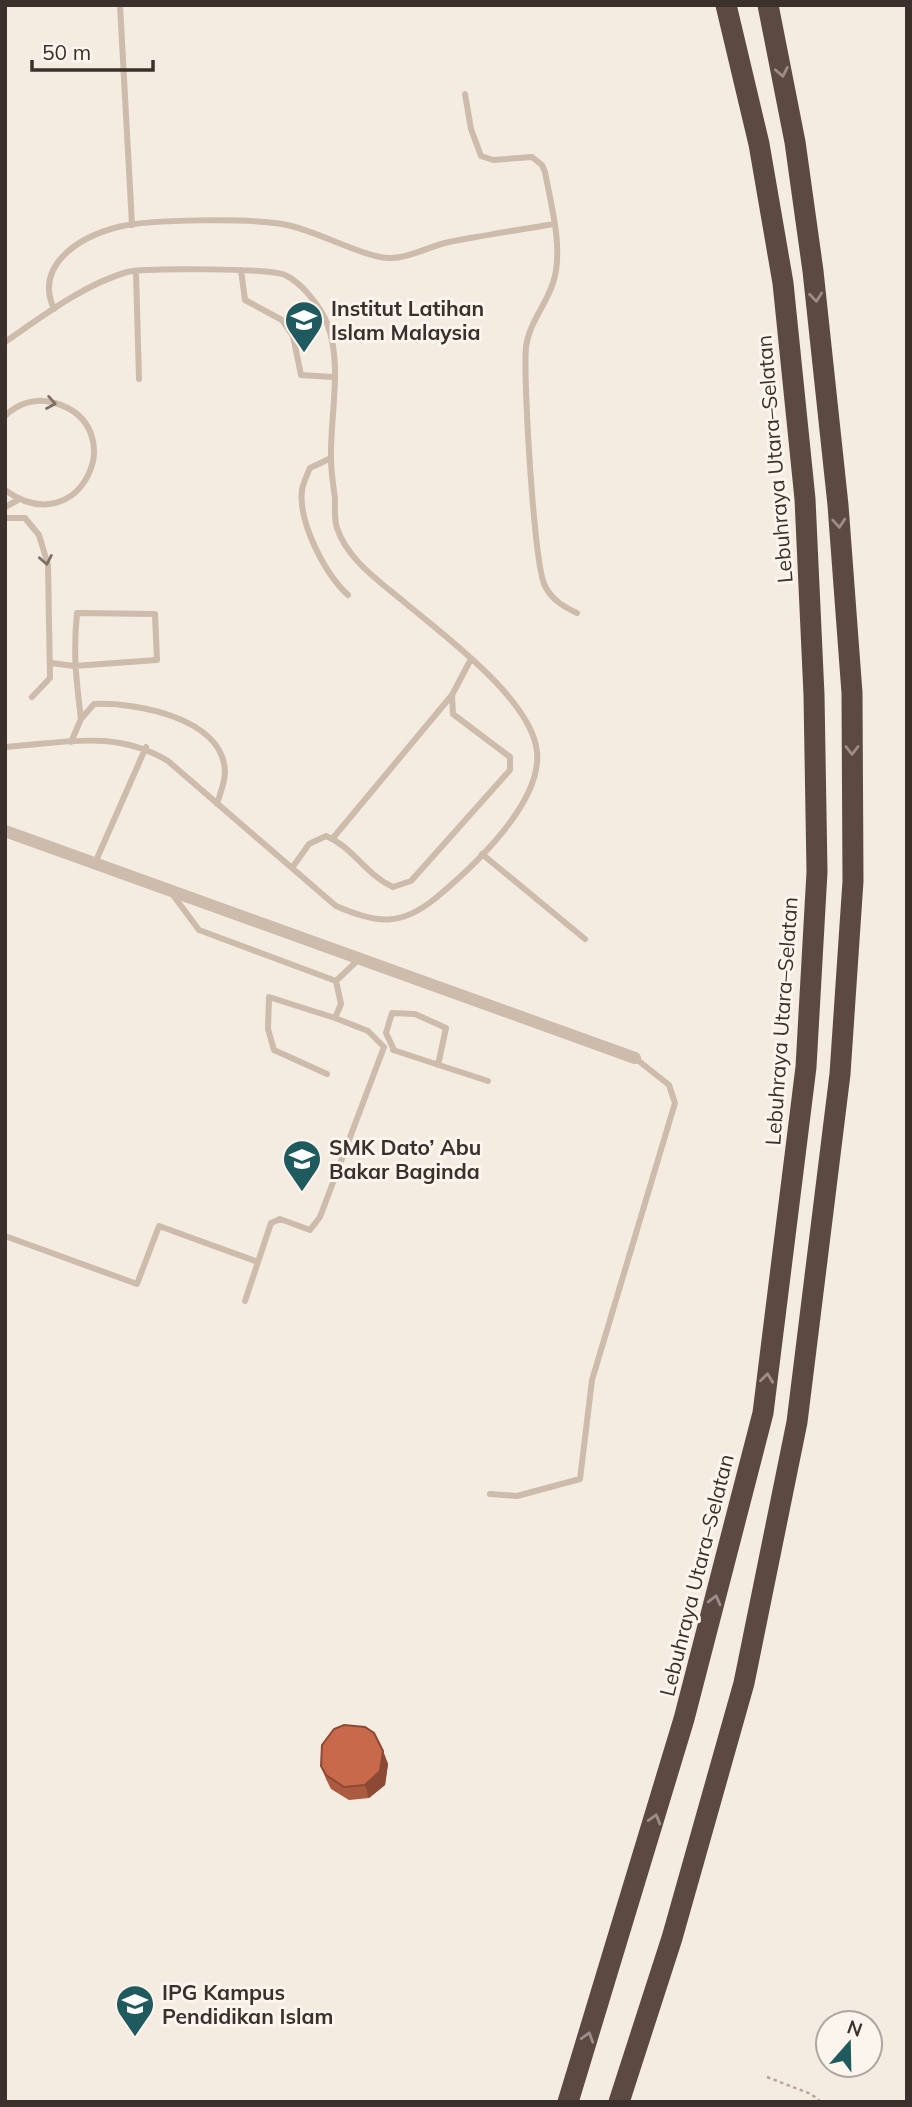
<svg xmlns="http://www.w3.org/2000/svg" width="912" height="2107" font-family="Mulish,sans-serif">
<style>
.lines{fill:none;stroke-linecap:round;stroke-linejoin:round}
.path{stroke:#b9a596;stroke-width:2.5;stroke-dasharray:3.5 3.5;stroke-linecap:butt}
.service{stroke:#cdbbac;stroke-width:6}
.minor{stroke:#cdbbac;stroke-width:12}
.motorway{stroke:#5c4a42;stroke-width:21}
.wall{fill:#ac5a40}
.shaded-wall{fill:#8c4a34}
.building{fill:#c8694b;stroke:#8c4a34;stroke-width:2}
.oneway{stroke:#9c8e87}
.oneway2{stroke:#7d6f65}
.labels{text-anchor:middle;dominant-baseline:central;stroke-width:6;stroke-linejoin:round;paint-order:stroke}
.poi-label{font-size:21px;font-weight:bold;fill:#3b302b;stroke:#fbf5ee;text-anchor:start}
.street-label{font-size:21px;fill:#3b302b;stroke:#fbf5ee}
</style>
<rect width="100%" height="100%" fill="#f4ebe1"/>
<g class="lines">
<path class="path" d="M767 2077 811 2094 821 2102"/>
<path class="service" d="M120 5 132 225
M465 94 471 129 481 156 493 160 532 157 542 165 545 172C551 205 564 250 553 283 546 305 529 323 526 347 523 377 534 565 545 586 552 600 564 607 577 613
M241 270 245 300 282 320 293 336 301 375 333 377
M136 272 139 379
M54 309C34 265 79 237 118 227 149 219 255 218 287 225 317 231 361 256 388 258 407 259 430 246 449 242 484 235 519 230 554 224
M5 342C43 316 83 285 127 272 144 268 271 268 285 275 302 283 320 306 327 323 343 364 330 415 331 458 331 471 333 485 335 498 335 508 334 519 337 528 347 559 379 581 403 601 442 634 532 699 537 752 542 803 473 867 437 897 401 927 377 924 336 906L168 761C115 729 64 743 5 747
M5 416C18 403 37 397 55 403 134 426 80 545 5 490
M331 458 310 468C307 475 303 483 302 490 298 522 325 574 348 595
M5 507 18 500
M5 518H25L39 535 48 565 50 678 32 697
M51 663 74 666 157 660 155 614 77 613C73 654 76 678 81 719
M71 742 81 719 94 704C135 702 224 718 225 772 225 782 220 794 217 804
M333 838 452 695
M482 854 585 939
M95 863 146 747
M292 868 309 844 326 836C353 847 366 875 393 887L411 881 510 770V757L453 714 452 695 471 659
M173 895 199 930 336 981 359 959
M393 1050 488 1081
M394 1050 386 1033 392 1013 415 1014 446 1028 438 1065
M327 1074 274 1050 268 1029 269 997 335 1018
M5 1236 137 1284 159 1226 258 1262
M245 1301 271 1223 280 1219 310 1230 320 1217 384 1047 368 1031 335 1018 341 1004 336 981
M490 1494 517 1496 580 1479 592 1380 675 1103 669 1085 635 1058"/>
<path class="minor" d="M5 831 635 1058"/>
<path class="motorway" d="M568 2102 684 1719 763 1413 806 1067 817 872 814 695 805 499 783 283 759 144 726 5
M619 2102 672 1938 744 1683 797 1422 840 1074 853 881 852 693 838 505 813 271 795 142 768 5"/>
</g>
<path class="wall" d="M383 1751 388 1764 385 1785 369 1798 349 1800 331 1789 326 1779 321 1766Z"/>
<path class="shaded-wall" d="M383 1751 388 1764 385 1785 369 1798 365 1785Z"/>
<path class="building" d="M344 1725 365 1727 374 1733 383 1751 380 1771 365 1785 344 1787 326 1775 321 1766 322 1745 334 1729Z"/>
<defs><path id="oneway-chevron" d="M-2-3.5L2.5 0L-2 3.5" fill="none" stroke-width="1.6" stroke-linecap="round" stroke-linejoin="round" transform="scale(1.75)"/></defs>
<g class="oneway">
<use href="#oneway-chevron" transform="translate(782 72) rotate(79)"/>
<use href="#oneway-chevron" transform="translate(816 297) rotate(84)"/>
<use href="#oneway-chevron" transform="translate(839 523) rotate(86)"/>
<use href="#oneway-chevron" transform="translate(852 750) rotate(90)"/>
<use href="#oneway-chevron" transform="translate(767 1378) rotate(-83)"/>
<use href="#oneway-chevron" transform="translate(715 1600) rotate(-76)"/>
<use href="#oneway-chevron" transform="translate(655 1819) rotate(-74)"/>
<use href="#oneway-chevron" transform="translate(588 2037) rotate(-73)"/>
</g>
<g class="oneway2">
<use href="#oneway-chevron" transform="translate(51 403) rotate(10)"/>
<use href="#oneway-chevron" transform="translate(46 560) rotate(79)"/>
</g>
<defs>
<symbol id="university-pin" viewBox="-11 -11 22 30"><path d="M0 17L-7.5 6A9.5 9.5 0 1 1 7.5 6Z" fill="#1f5a5e" stroke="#fbf5ee"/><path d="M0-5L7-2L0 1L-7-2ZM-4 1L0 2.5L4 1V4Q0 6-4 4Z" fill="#fff"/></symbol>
<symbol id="school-pin" viewBox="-11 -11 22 30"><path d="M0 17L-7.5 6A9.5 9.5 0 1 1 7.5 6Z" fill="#1f5a5e" stroke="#fbf5ee"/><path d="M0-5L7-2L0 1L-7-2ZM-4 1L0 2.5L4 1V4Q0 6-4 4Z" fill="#fff"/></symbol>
</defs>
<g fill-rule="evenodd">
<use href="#university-pin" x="282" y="298" width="44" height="60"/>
<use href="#school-pin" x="280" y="1137" width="44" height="60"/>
<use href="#university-pin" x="113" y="1982" width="44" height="60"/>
</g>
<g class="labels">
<g class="poi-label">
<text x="331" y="308">Institut Latihan<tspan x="331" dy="24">Islam Malaysia</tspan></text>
<text x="329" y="1147">SMK Dato’ Abu<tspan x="329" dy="24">Bakar Baginda</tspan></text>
<text x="162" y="1992">IPG Kampus<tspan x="162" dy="24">Pendidikan Islam</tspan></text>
</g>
<g class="street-label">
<text transform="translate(774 459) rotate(-95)">Lebuhraya Utara–Selatan</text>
<text transform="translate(781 1021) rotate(-86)">Lebuhraya Utara–Selatan</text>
<text transform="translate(696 1575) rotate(-76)">Lebuhraya Utara–Selatan</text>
</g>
</g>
<rect width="912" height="2107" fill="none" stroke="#3b302b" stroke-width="14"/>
<g transform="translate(849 2044) rotate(20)"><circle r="33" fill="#fbf5ee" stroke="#aea6a0" stroke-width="2"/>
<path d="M0-5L12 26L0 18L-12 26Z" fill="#1f5a5e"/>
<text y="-10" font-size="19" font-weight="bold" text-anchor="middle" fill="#3b302b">N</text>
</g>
<path d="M32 60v10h121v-10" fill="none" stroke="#3b302b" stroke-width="3.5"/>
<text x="42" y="60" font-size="21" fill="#3b302b" stroke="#fbf5ee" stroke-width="5" paint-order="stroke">50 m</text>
</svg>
